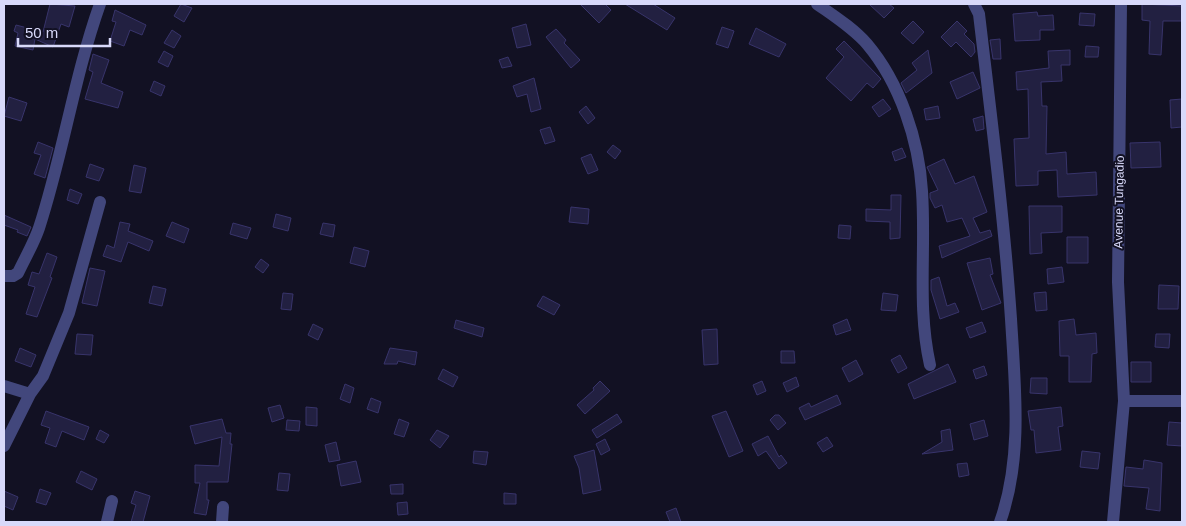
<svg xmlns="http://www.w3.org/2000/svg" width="1186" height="526" font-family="Arial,sans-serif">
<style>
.building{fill:#222041;stroke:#38346b}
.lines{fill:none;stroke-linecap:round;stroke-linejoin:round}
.minor{stroke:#42477c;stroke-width:12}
.labels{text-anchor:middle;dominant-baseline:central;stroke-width:4;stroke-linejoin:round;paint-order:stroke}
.street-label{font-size:12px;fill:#d8d9fa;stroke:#121123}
</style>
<rect width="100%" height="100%" fill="#121123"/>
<path class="building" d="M50 4 75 6 69 27 61 24 53 47 35 39 33 50 15 46 18 33 14 31 16 25 43 32Z
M181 4 192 8 184 22 174 16Z
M580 4H605L611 10 599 23Z
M625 4H653L675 18 667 30Z
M869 4H889L894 8 884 18Z
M1142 4 1182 6V21H1163L1161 55 1149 54 1150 21 1142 20Z
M115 10 146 25 142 35 130 30 124 46 110 41 116 22 112 21Z
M1037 12 1038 16 1053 15 1054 30H1040V40L1015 41 1013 14Z
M1080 13 1095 14 1094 26 1079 25Z
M913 21 924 32 913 44 901 33Z
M957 21 967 31 964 34 974 44 975 52 971 57 956 42 951 47 941 37Z
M526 24 531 45 517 48 512 28Z
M722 27 734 31 728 48 716 44Z
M756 28 786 44 779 57 749 44Z
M556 29 566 40 564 43 580 60 571 68 546 37Z
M172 30 181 36 174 48 164 43Z
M1000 39 1001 59H993L990 40Z
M844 41 881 79 873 88 867 83 851 101 826 78 844 57 836 49Z
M1086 46 1099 47 1098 57H1085Z
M928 50 932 73 906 93 901 83 917 70 912 63Z
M1070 50V65H1061L1062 81 1041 82 1042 106H1047L1046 154 1066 152 1067 174 1096 172 1097 195 1058 197 1057 170 1038 171V185L1016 186 1014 139 1029 138 1028 89 1017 90 1016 72 1049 68 1048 51Z
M164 51 173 56 168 67 158 62Z
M93 54 109 60 101 83 123 92 118 108 85 99 93 72 89 70Z
M508 57 512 66 502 68 499 60Z
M973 72 980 88 957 99 950 82Z
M534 78 541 109 531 112 527 94 517 97 513 86Z
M154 81 165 86 161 96 150 91Z
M9 97 27 103 21 121 4 116Z
M883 99 891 109 879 117 872 107Z
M1182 99V127L1171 128 1170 100Z
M586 106 595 118 588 124 579 112Z
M938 106 940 118 926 120 924 109Z
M983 116 984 129 976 131 973 119Z
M550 127 555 141 545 144 540 130Z
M38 142 53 148 45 178 34 174 41 155 34 153Z
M1160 142 1161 167 1131 168 1130 143Z
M613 145 621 151 615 159 607 152Z
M902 148 906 157 895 161 892 152Z
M591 154 598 170 588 174 581 158Z
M944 159 955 184 974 176 987 212 973 218 980 233 990 230 992 236 942 258 939 246 970 236 962 218 947 222 942 205 935 208 930 198V193L938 190 927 167Z
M90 164 104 169 99 181 86 177Z
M134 165 146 168 141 193 129 191Z
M70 189 82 194 78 204 67 200Z
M891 195H901L900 238 890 239V222L866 221V209L891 210Z
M1029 206H1062V232L1041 233 1042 253 1030 254Z
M571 207 589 209 588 224 569 222Z
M276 214 291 218 288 231 273 227Z
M4 215 31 227 27 236 17 232 18 230 4 225Z
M120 222 130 224 128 231 153 241 149 251 128 242 121 262 103 256 107 245 114 248Z
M172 222 189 229 184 243 166 236Z
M233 223 251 228 247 239 230 234Z
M323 223 335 225 333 237 320 234Z
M839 225 851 226 850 239 838 238Z
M1067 237H1088V263H1067Z
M354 247 369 251 365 267 350 263Z
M47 253 57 257 50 277 52 278 37 317 26 314 35 287 28 285 32 272 39 274Z
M990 258 993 274 990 275 1001 303 982 310 967 263Z
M261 259 269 265 263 273 255 267Z
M1062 267 1064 282 1048 284 1047 269Z
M90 268 105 271 97 306 82 303Z
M939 277 947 306 955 303 959 312 940 319 931 290V280Z
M1159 285 1179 286 1178 309H1158Z
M153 286 166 289 162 306 149 303Z
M1046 292 1047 310 1036 311 1034 293Z
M283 293 293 294 291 310 281 309Z
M883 293 898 295 896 311 881 310Z
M543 296 560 305 554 315 537 306Z
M847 319 851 330 836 335 833 325Z
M1074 319 1076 335 1096 333 1097 353 1092 354 1091 382H1069V356H1060L1059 321Z
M456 320 484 328 482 337 454 328Z
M982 322 986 332 970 338 966 328Z
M313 324 323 329 318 340 308 335Z
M717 329 718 364 704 365 702 330Z
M77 334 93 335 91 355 75 354Z
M1156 334H1170L1169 348 1155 347Z
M20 348 36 355 31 367 15 361Z
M390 348 417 352 415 365 398 361 397 364H384Z
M781 351H794L795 363H781Z
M900 355 907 368 898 373 891 360Z
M856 360 863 374 849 382 842 368Z
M1131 362H1151V382H1131Z
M948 364 956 382 914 399 908 384Z
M984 366 987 375 976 379 973 370Z
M443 369 458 377 453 387 438 379Z
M796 377 799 386 787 392 783 383Z
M1031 378H1047V394L1030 393Z
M600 381 610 391 585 414 577 405 594 390 593 388Z
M762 381 766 391 757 395 753 385Z
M345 384 354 388 350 403 340 399Z
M837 395 841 404 805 420 799 408 809 403 811 407Z
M371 398 381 402 378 413 367 409Z
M280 405 284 418 272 422 268 408Z
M306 407 317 408V426L306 425Z
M1061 407 1063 426 1058 427 1061 450 1036 453 1034 430H1031L1028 411Z
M46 411 89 427 84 440 62 431 56 447 45 443 50 428 41 425Z
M726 411 743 451 729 457 712 416Z
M617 414 622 422 597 438 592 430Z
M775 415H779L786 423 778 430 770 420Z
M222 419 226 433H231L230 444H232L228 482H207V500H209L206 515 194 513 200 483H195V465L219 466 222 437 195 444 190 426Z
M399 419 409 423 404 437 394 434Z
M287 420 300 421 299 431 286 430Z
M984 420 988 436 974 440 970 424Z
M1169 422 1182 423V446L1167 445Z
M950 429 953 450 922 454 942 442 941 431Z
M100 430 109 435 104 443 96 439Z
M437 430 449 436 440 448 430 440Z
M768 436 779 457 781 455 787 463 779 469 766 451 758 456 752 444Z
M827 437 833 446 823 452 817 443Z
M605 439 610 450 601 455 596 444Z
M336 442 340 460 329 462 325 445Z
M594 450 601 490 583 494 579 468 574 456Z
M474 451 488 452 486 465 473 463Z
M1082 451 1100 453 1098 469 1080 467Z
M1144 460 1162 463 1160 511 1146 509 1149 488 1124 486 1126 467 1143 469Z
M356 461 361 482 341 486 337 465Z
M967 463 969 475 959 477 957 464Z
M81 471 97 479 92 490 76 482Z
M279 473 290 474 288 491 277 490Z
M403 484V494H391L390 485Z
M40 489 51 493 46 505 36 502Z
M4 491 18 497 13 510 4 506Z
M135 491 150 496 143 522H131L136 505 131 503Z
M504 493 516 494V504H504Z
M407 502 408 514 398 515 397 503Z
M676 508 681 522H670L666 512Z"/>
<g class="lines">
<path class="minor" d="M817 4C834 16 853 28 867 44 900 83 919 141 922 191 926 250 917 307 930 365
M974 4 979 14C991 116 1004 217 1011 319 1015 386 1023 458 1000 522
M4 276H13L18 273C25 258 34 243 39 228 63 155 74 77 100 4
M4 386 30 394
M1124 401H1182
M4 446 30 394 43 376 69 313 100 202
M107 522 112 501
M222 522 223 507
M1113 522 1124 401 1118 282 1121 4"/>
</g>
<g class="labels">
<g class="street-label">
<text transform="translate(1119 202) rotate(-89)">Avenue Tungadio</text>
</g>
</g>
<rect width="1186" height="526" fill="none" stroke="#d8d9fa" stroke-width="10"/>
<path d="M18 38v8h92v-8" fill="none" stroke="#d8d9fa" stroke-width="2.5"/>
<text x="25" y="38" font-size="15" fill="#d8d9fa" stroke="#121123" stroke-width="4" paint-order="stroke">50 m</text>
</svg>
